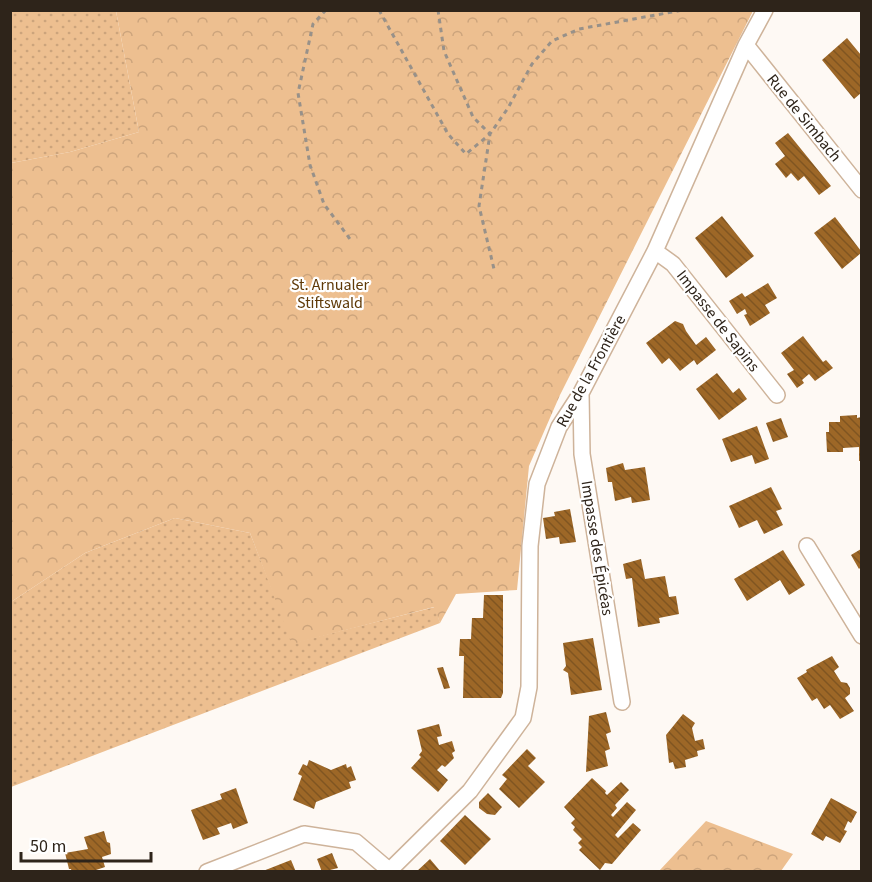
<svg xmlns="http://www.w3.org/2000/svg" width="872" height="882" font-family="'Source Sans 3',sans-serif">
<style>
.green{fill:url(#green-dots)}
.forest{fill:url(#forest-crowns)}
.building{fill:url(#building-back-hatch)}
.lines{fill:none;stroke-linecap:round;stroke-linejoin:round}
.street-casing{stroke:#ceb39a;stroke-width:18}
.path{stroke:#989189;stroke-width:3;stroke-dasharray:4.5 4.5;stroke-linecap:butt}
.street{stroke:#fff;stroke-width:15}
.labels{text-anchor:middle;dominant-baseline:central;stroke-width:4.5;stroke-linejoin:round;paint-order:stroke}
.street-label{font-size:16px;fill:#2e241a;stroke:#fff}
.park-label{font-size:16px;fill:#5f3906;stroke:#fff}
</style>
<defs>
<pattern id="green-dots" width="8" height="8" patternUnits="userSpaceOnUse" patternTransform="scale(1.5)"><rect width="8" height="8" fill="#edbf90"/><path d="M2 2h.1M6 6h.1" fill="none" stroke="#cca47c" stroke-width="1.8" stroke-linecap="round"/></pattern>
<pattern id="forest-crowns" width="20" height="18" patternUnits="userSpaceOnUse" patternTransform="scale(1.5)"><rect width="20" height="18" fill="#edbf90"/><path d="M2 6a3 3 0 1 1 6 0M12 15a3 3 0 1 1 6 0" fill="none" stroke="#cca47c"/></pattern>
<pattern id="building-back-hatch" width="6" height="6" patternUnits="userSpaceOnUse" patternTransform="scale(1.5)"><rect width="6" height="6" fill="#9d6727"/><path d="M-1 5l2 2M0 0l6 6M5-1l2 2" fill="none" stroke="#805521"/></pattern>
</defs>
<rect width="100%" height="100%" fill="#fef9f4"/>
<path class="green" d="M11 11H116L139 132 70 152 11 163Z
M175 518 250 533 293 643 435 607 440 623 11 787V602L85 553Z"/>
<path class="forest" d="M116 11H753L560 395 529 466 517 590 456 594 440 623 434 607 292 644 250 533 175 518 85 553 11 602V163L70 152 139 132Z
M706 821 793 854 781 871H659Z"/>
<path class="building" d="M847 38 861 55V93L854 99 822 60Z
M788 133 831 186 819 195 804 176 798 181 791 173 786 178 775 164 785 156 775 143Z
M722 216 754 256 726 278 695 238Z
M835 217 861 251V253L842 269 814 233Z
M768 283 777 298 765 305 770 313 750 326 744 315 747 314 745 309 737 314 729 301 742 293 745 297Z
M675 321 683 324 686 331 696 345 706 337 716 350 697 365 694 360 680 371 669 358 662 364 646 343Z
M803 336 823 362 826 360 833 368 815 381 809 374 802 380 804 383 797 388 787 374 794 370 781 353Z
M717 373 733 393 739 388 747 399 719 420 696 389Z
M857 415V418L861 417V461H859V447L843 448V452H827L826 432H829V422H840V416Z
M781 418 788 437 773 442 766 423Z
M757 426 769 459 755 464 752 455 731 462 722 439Z
M623 463 625 470 645 467 650 500 632 503 631 497 615 501 612 482H608L606 468Z
M771 487 782 509 776 511 783 525 764 534 757 520 739 528 729 506Z
M570 509 576 542 560 544 559 537 546 539 543 518 555 516 554 512Z
M861 549V567L859 569 851 555Z
M783 550 805 585 789 595 780 580 747 601 734 579Z
M641 559 645 579 665 576 669 597 676 596 679 614 659 618 660 623 638 627 632 578 626 579 623 564Z
M484 595H503V693L501 698H463L464 656H459L460 639H471L472 618H483Z
M593 638 602 690 571 695 568 673 563 670 566 666 563 643Z
M832 656 839 667 834 671 841 682 847 683 850 688V694L845 698 854 711 840 719 830 705 824 709 817 698 812 701 797 678 807 672 806 670Z
M443 667 450 688 444 689 437 668Z
M606 712 611 732 606 734 610 749 605 751 608 766 586 772 589 716Z
M683 714 695 723 692 728 695 741 703 739 705 749 697 751 698 756 685 760 686 767 675 769 673 762 669 763 666 735Z
M439 724 442 736 437 737 439 745 452 741 455 751 452 753 454 758 445 767 442 765 437 770 448 780 438 792 411 768 421 757 419 755 422 751 417 730Z
M527 749 536 758 528 766 545 782 519 808 499 789 507 779 502 775Z
M309 760 331 770 346 764 347 768 351 766 356 780 349 782 351 788 316 802 314 809 293 800 302 776 298 774 303 764 307 766Z
M592 778 606 791 605 793 607 795 621 782 629 790 615 805 617 808 611 815 613 817 627 802 636 810 615 835 618 838 633 823 641 830 612 864 605 863 600 870 579 850 582 847 578 843 582 839 573 830 575 827 571 823 575 819 564 807Z
M236 788 248 823 233 829 231 823 217 828 220 834 203 840 191 810 222 799 220 794Z
M488 793 502 807 495 815 487 814 479 808V802Z
M831 798 857 812 851 823 848 821 844 830 847 831 840 843 826 836 823 841 811 834Z
M465 815 491 839 465 865 440 841Z
M104 831 107 842 110 843 111 854 102 857 105 867 90 872H72L71 869H69L65 853 88 849 84 837Z
M332 853 338 868 322 872 317 859Z
M430 859 441 872H416Z
M291 860 296 872H263V871Z"/>
<g class="lines">
<defs>
<path id="street" d="M746 45 862 190
M655 251 673 264 777 395
M581 393 582 454 622 702
M807 546 862 636
M207 872 304 834 356 842 390 871
M388 872 470 791 523 718 529 687 530 546 537 484 559 427 581 393 655 251 746 45 765 10"/>
</defs>
<use href="#street" class="street-casing"/>
<path class="path" d="M326 10 313 24 298 93 310 165 324 204 350 239
M379 10 448 134 466 154 490 134 508 108 532 64 552 41 579 29 683 10
M438 10 444 51 473 117 490 134 479 206 494 269"/>
<use href="#street" class="street"/>
</g>
<g class="labels">
<g class="street-label">
<text transform="translate(804 118) rotate(51)">Rue de Simbach</text>
<text transform="translate(718 321) rotate(52)">Impasse de Sapins</text>
<text transform="translate(591 371) rotate(-61)">Rue de la Frontière</text>
<text transform="translate(597 548) rotate(81)">Impasse des Épicéas</text>
</g>
<g class="park-label">
<text x="330" y="285">St. Arnualer<tspan x="330" dy="18">Stiftswald</tspan></text>
</g>
</g>
<rect width="872" height="882" fill="none" stroke="#2e241a" stroke-width="24"/>
<path d="M21 852v9h130v-9" fill="none" stroke="#2e241a" stroke-width="3"/>
<text x="30" y="852" font-size="18" fill="#2e241a" stroke="#ffffff" stroke-width="4.5" paint-order="stroke">50 m</text>
</svg>
